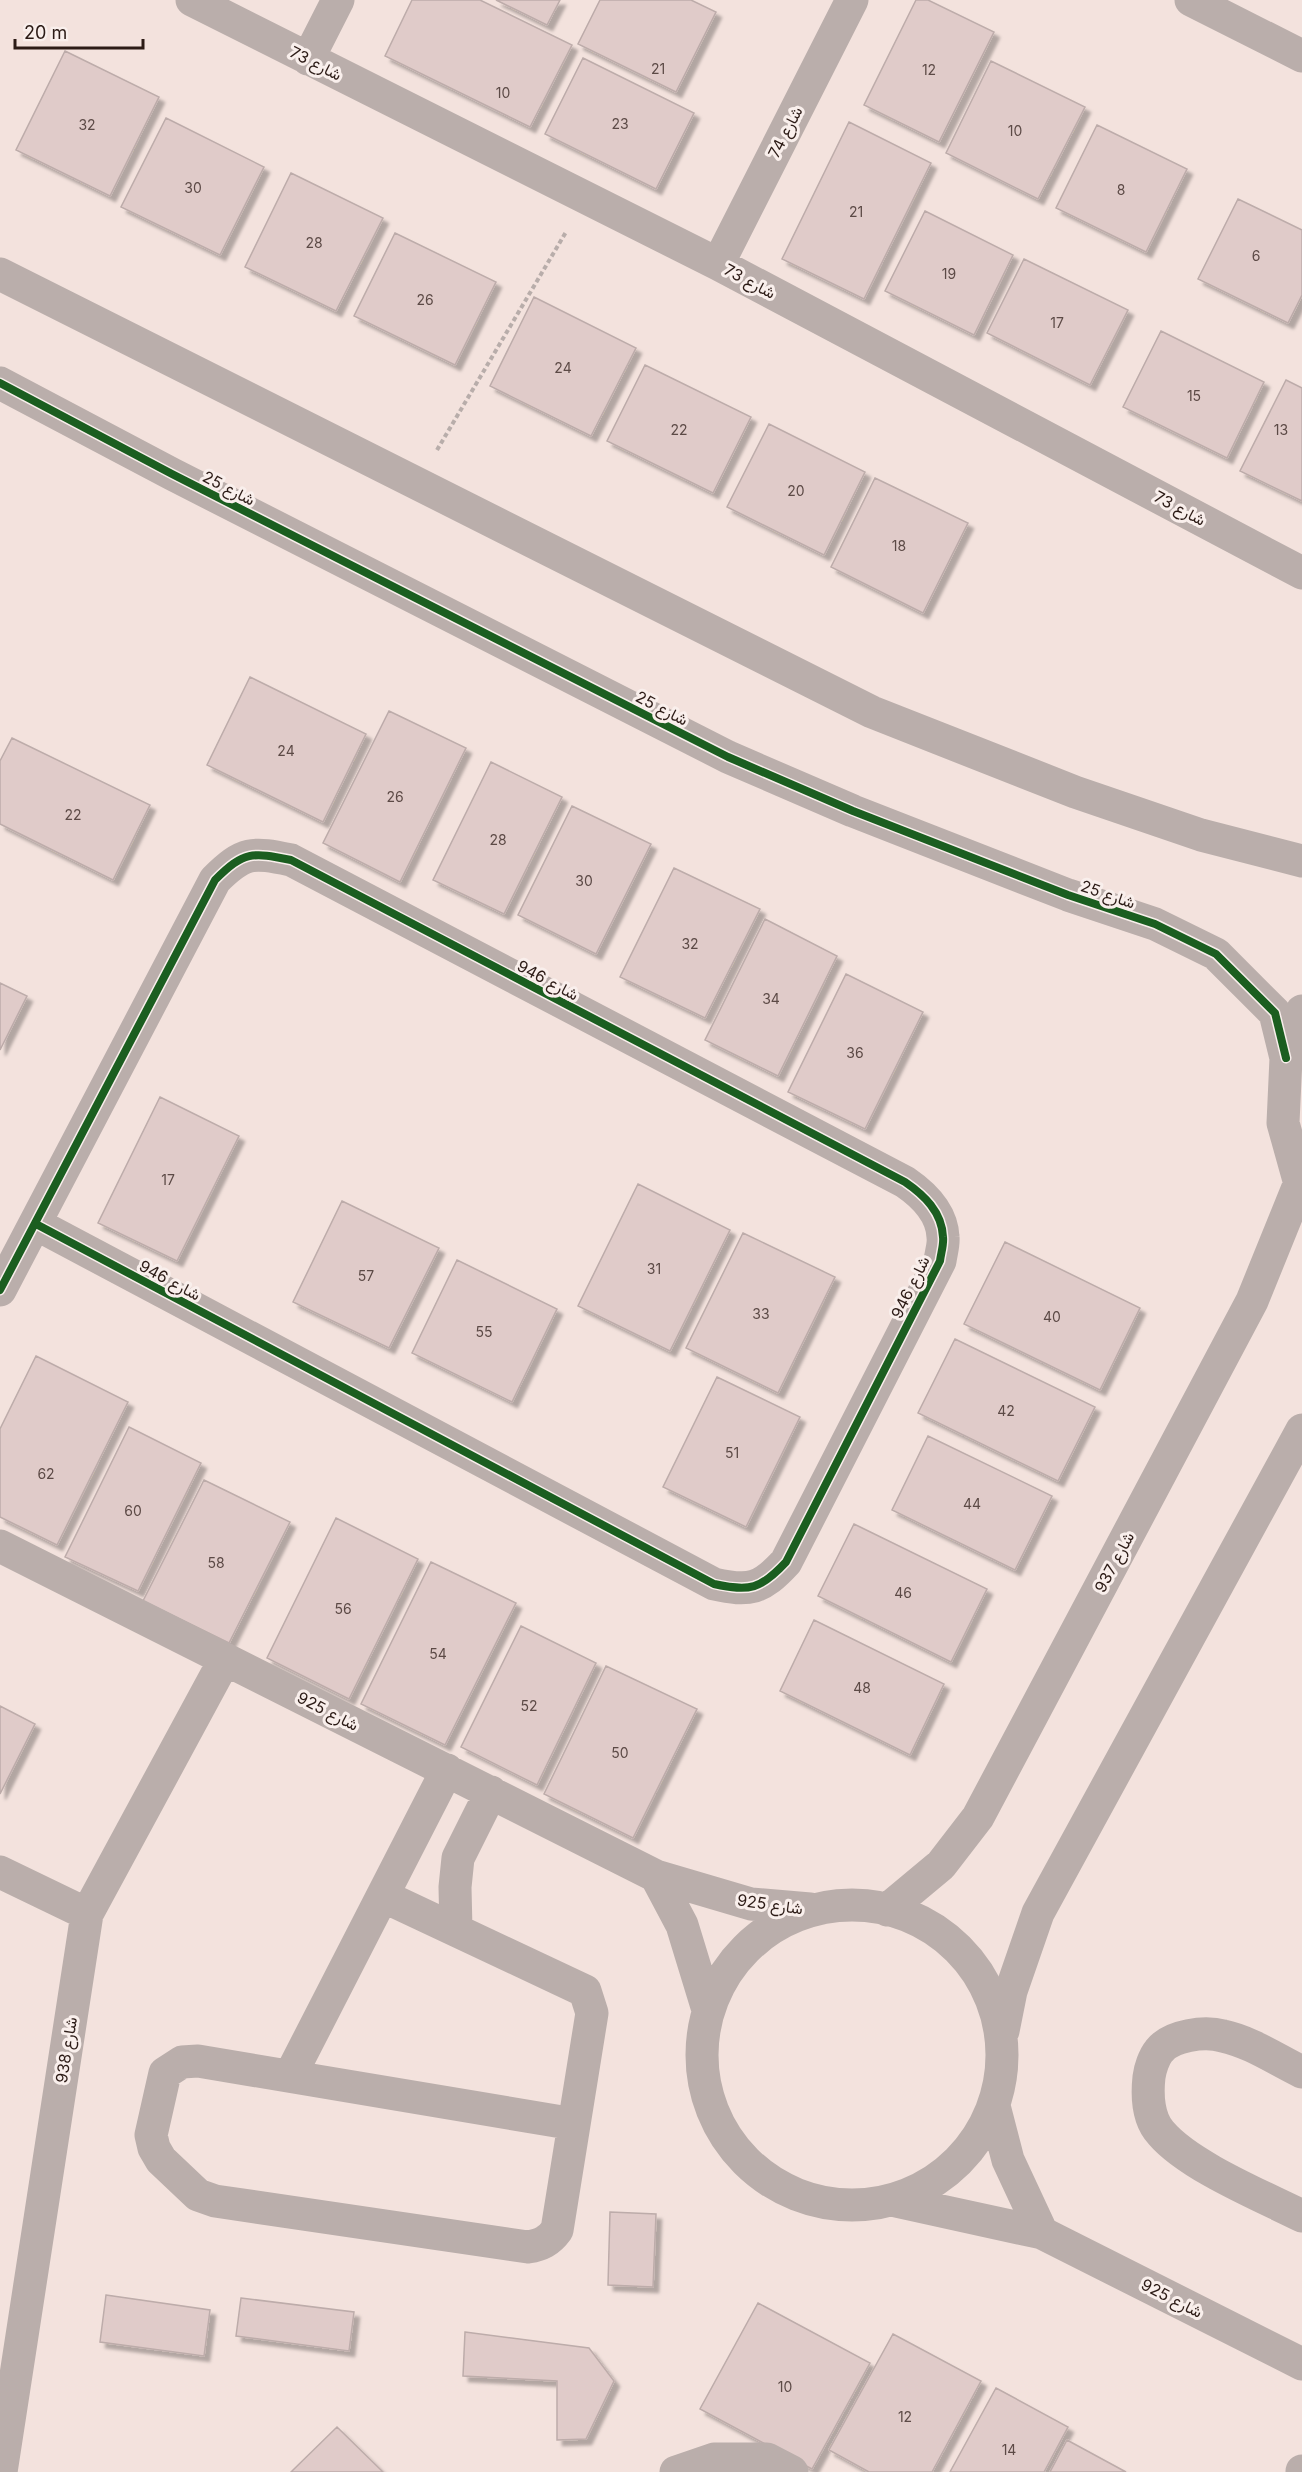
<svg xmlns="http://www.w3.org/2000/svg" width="1302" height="2472" font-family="Inter,Vazirmatn,sans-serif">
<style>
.building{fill:#e0cbc9;stroke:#bdacaa;stroke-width:1.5;filter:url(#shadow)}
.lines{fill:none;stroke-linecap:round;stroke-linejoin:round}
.path{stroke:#b8adaa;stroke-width:4;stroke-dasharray:4.5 3;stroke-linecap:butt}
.minor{stroke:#baaeab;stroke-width:33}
.cycleway-casing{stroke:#f9efec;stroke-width:11}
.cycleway{stroke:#1b5e20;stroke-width:8}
.labels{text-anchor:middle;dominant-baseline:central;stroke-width:6;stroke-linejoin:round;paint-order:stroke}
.number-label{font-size:14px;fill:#5c4a46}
.street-label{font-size:16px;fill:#2c1b16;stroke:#f9efec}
</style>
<defs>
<filter id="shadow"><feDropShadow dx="5.5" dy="5.5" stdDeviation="1.5" flood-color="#0004"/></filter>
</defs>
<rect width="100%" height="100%" fill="#f3e2dd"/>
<path class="building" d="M412 0H480L572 45 530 127 385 56Z
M496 0H560L547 25Z
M600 0H691L716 12 676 92 578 44Z
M916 0H928L994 32 939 142 864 105Z
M65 51 159 97 110 196 16 150Z
M583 58 694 113 656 189 545 134Z
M991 61 1085 107 1038 199 946 153Z
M166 118 264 167 220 255 121 207Z
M849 122 931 163 864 299 782 259Z
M1097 125 1187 169 1146 252 1056 208Z
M291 173 383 218 336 311 245 267Z
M1238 199 1302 230V295L1288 323 1198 279Z
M925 211 1013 255 974 335 885 291Z
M395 233 496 282 455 365 354 316Z
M1024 259 1128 310 1090 385 987 333Z
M534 297 636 348 591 436 490 386Z
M1161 331 1264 382 1227 458 1123 407Z
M645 365 751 417 713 493 607 441Z
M1286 380 1302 388V501L1240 471Z
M769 424 865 472 824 555 727 507Z
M875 478 968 523 923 613 831 567Z
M250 677 366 734 323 822 207 765Z
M389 711 466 748 400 882 323 843Z
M12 738 150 805 113 880 0 824V761Z
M491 762 562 797 504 914 433 880Z
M572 806 651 844 596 954 518 915Z
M674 868 760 909 705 1018 620 977Z
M765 919 837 956 778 1076 705 1040Z
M846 974 923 1012 865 1129 788 1092Z
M0 983 27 996 0 1050Z
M160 1097 239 1136 177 1261 98 1223Z
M638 1184 730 1230 670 1351 578 1306Z
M342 1201 439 1248 389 1348 293 1302Z
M743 1233 835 1277 778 1393 686 1348Z
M1005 1242 1140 1308 1100 1390 964 1324Z
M457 1260 557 1309 512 1402 412 1353Z
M955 1339 1095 1407 1058 1481 918 1413Z
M36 1356 128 1402 57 1545 0 1517V1429Z
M717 1377 800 1417 746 1527 663 1487Z
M129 1427 201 1463 138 1591 65 1557Z
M928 1436 1052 1496 1015 1570 892 1510Z
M204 1480 290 1522 229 1643 143 1601Z
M336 1518 418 1559 349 1699 267 1658Z
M854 1524 987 1589 951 1662 818 1596Z
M431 1562 516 1603 445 1745 361 1704Z
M814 1620 944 1684 910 1755 780 1691Z
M521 1626 596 1663 537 1785 461 1747Z
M606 1666 697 1709 633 1838 544 1794Z
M0 1706 35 1724 0 1794Z
M610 2212 656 2214 653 2287 608 2285Z
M106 2295 210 2310 204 2356 100 2342Z
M241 2298 354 2312 349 2351 236 2336Z
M758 2303 870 2363 812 2469 700 2409Z
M465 2332 589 2348 614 2381 586 2439 557 2440V2381L463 2376Z
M893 2334 981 2381 932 2472H869L829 2450Z
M996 2388 1068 2427 1044 2472H950Z
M337 2427 383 2472H291Z
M1067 2440 1126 2472H1050Z"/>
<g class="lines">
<path class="path" d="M437 450 566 232"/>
<path class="minor" d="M192 0 718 264 1302 573
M1191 0 1302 56
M308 59 338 0
M718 264 852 0
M0 274 872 712 1075 792 1201 835 1302 861
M0 383 172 474 728 757 853 811 1068 895 1155 924 1216 954 1275 1013 1286 1058
M1302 1011 1286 1058 1283 1123 1302 1191
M0 1290 215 880C244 851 252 852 291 860L905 1182C924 1195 942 1212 943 1237 944 1244 941 1253 940 1261L786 1562C761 1589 750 1592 714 1584L36 1224
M0 1546 656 1876 751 1904 810 1909
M0 1872 87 1914
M656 1876 682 1925 708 2010
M383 1896 585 1991 592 2013 557 2230C549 2241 541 2245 528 2247L215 2201 198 2195 161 2160 154 2148 151 2135 165 2073 182 2062 198 2061 574 2124
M702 2055a150 150 0 1 1 300 0a150 150 0 1 1-300 0Z
M887 1910 941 1865 978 1817 1252 1301 1299 1185
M456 1930 455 1887 458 1858 491 1792
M1003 2031 1011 1991 1038 1913 1302 1430
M1302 2072C1277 2060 1251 2042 1223 2036 1205 2031 1171 2035 1159 2051 1154 2057 1150 2069 1149 2077 1147 2095 1148 2119 1161 2133 1189 2166 1262 2196 1302 2216
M290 2076 447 1770
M994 2106 1008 2160 1042 2233
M891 2200 1042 2233 1302 2364
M1 2472 87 1914 225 1659
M676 2472 714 2459H767L792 2472
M1302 2472V2471"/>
<defs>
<path id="cycleway" d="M0 383 172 474 728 757 853 811 1068 895 1155 924 1216 954 1275 1013 1286 1058
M0 1290 215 880C244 851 252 852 291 860L905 1182C924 1195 942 1212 943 1237 944 1244 941 1253 940 1261L786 1562C761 1589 750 1592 714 1584L36 1224"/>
</defs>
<use href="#cycleway" class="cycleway-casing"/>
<use href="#cycleway" class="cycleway"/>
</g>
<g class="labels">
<g class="number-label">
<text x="658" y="68">21</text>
<text x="929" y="69">12</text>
<text x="503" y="92">10</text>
<text x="620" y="123">23</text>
<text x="87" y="124">32</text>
<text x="1015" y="130">10</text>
<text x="193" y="187">30</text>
<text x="1121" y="189">8</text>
<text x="856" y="211">21</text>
<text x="314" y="242">28</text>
<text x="1256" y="255">6</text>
<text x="949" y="273">19</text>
<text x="425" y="299">26</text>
<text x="1057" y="322">17</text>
<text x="563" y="367">24</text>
<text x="1194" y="395">15</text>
<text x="679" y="429">22</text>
<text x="1281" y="429">13</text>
<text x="796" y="490">20</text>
<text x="899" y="545">18</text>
<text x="286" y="750">24</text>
<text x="395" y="796">26</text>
<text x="73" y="814">22</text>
<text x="498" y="839">28</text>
<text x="584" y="880">30</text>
<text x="690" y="943">32</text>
<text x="771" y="998">34</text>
<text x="855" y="1052">36</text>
<text x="168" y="1179">17</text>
<text x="654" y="1268">31</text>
<text x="366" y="1275">57</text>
<text x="761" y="1313">33</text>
<text x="1052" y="1316">40</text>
<text x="484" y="1331">55</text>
<text x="1006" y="1410">42</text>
<text x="732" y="1452">51</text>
<text x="46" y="1473">62</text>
<text x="972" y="1503">44</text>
<text x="133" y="1510">60</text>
<text x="216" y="1562">58</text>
<text x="903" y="1592">46</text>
<text x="343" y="1608">56</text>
<text x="438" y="1653">54</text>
<text x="862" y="1687">48</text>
<text x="529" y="1705">52</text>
<text x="620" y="1752">50</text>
<text x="785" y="2386">10</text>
<text x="905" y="2416">12</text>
<text x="1009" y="2449">14</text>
</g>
<g class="street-label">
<text transform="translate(316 63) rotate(27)">شارع 73</text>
<text transform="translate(785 132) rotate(-63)">شارع 74</text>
<text transform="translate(750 281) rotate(28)">شارع 73</text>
<text transform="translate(229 488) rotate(27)">شارع 25</text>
<text transform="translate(1180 508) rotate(28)">شارع 73</text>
<text transform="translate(662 708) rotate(27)">شارع 25</text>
<text transform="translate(1108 894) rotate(19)">شارع 25</text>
<text transform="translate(548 980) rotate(28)">شارع 946</text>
<text transform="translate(170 1280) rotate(28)">شارع 946</text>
<text transform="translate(910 1287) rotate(-64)">شارع 946</text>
<text transform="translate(1114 1562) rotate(-62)">شارع 937</text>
<text transform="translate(328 1711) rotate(27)">شارع 925</text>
<text transform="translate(770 1904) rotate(8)">شارع 925</text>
<text transform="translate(66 2050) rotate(-81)">شارع 938</text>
<text transform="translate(1172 2298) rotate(27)">شارع 925</text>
</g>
</g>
<path d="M15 39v9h128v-9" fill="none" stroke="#2c1b16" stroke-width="3"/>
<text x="24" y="39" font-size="18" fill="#2c1b16" stroke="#f9efec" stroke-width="4.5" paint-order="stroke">20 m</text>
</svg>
